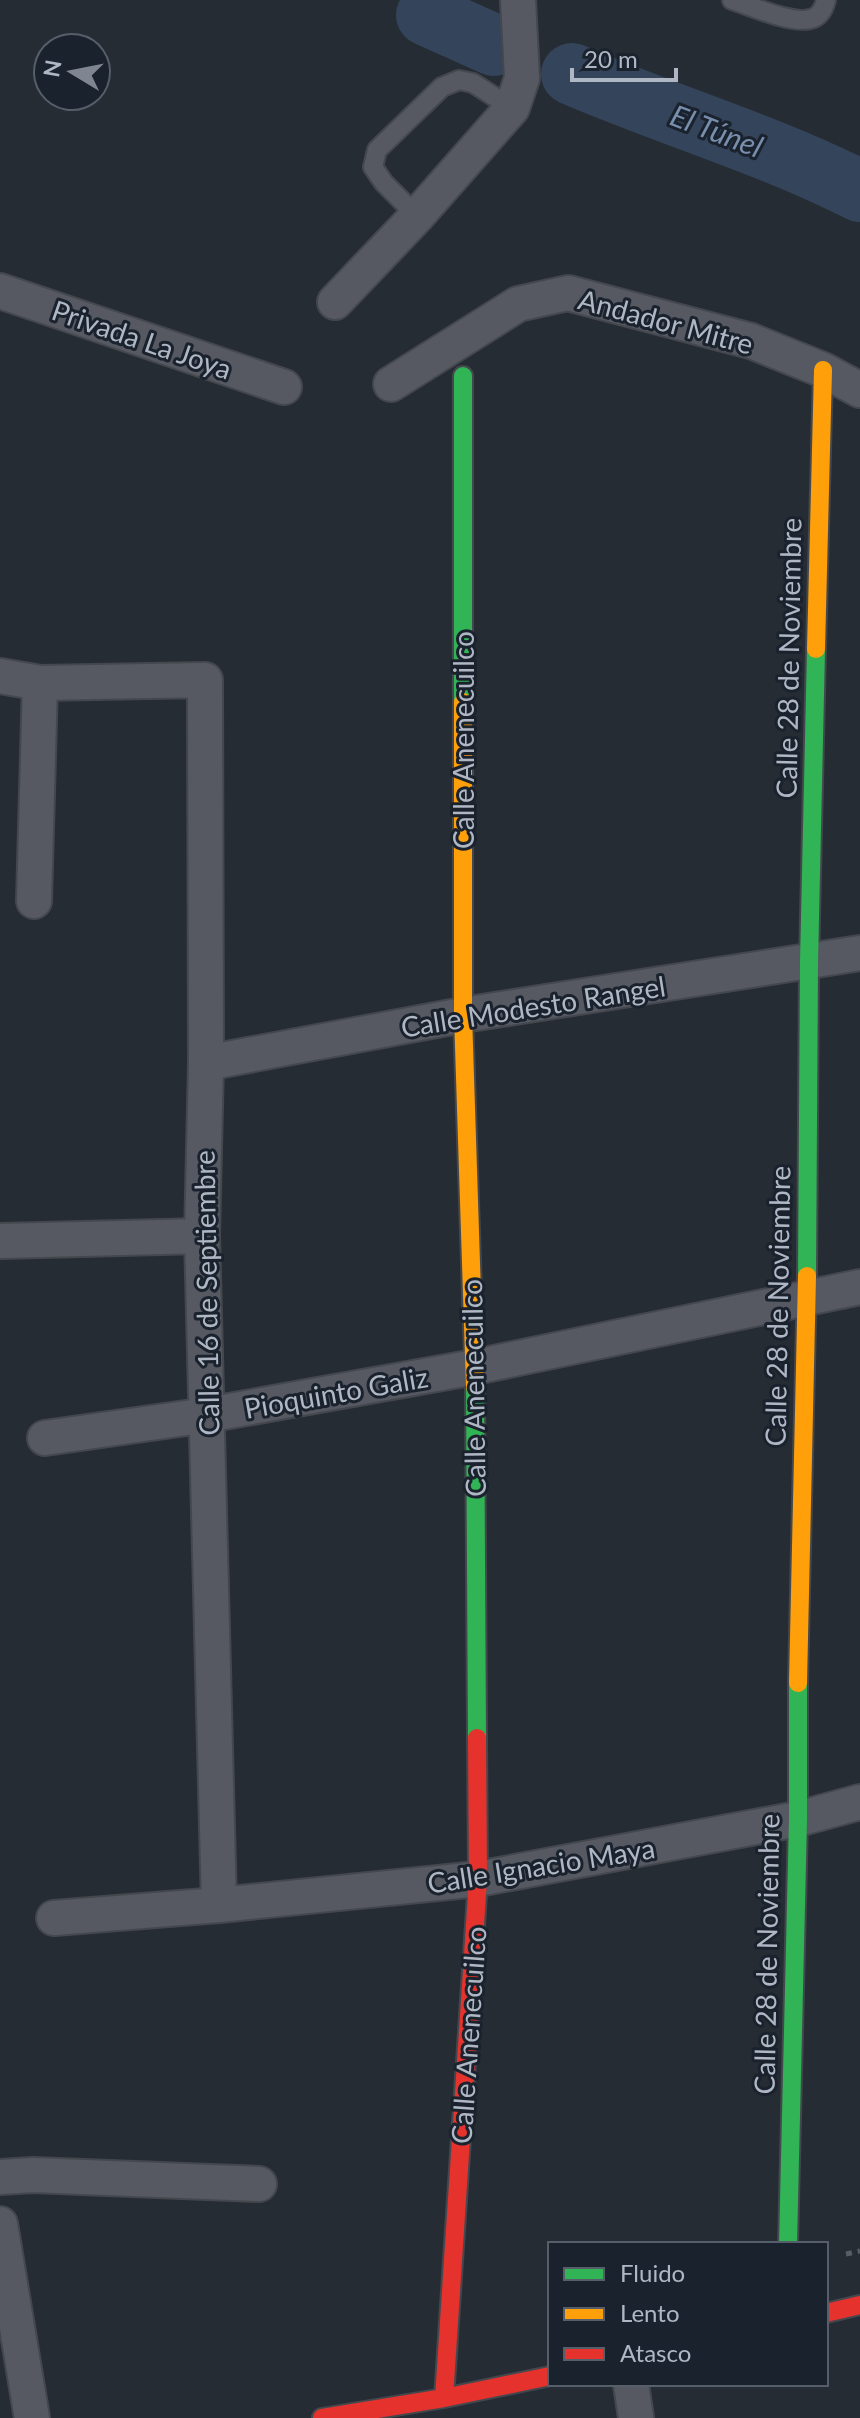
<svg xmlns="http://www.w3.org/2000/svg" width="860" height="2418" font-family="Lato,sans-serif">
<style>
.lines{fill:none;stroke-linecap:round;stroke-linejoin:round}
.river{stroke:#34445b;stroke-width:62}
.lane-casing{stroke:#44484e;stroke-width:22}
.street-casing{stroke:#44484e;stroke-width:38}
.fast-casing{stroke:#44484e;stroke-width:22}
.slow-casing{stroke:#44484e;stroke-width:22}
.jam-casing{stroke:#44484e;stroke-width:22}
.path{stroke:#595e65;stroke-width:5;stroke-dasharray:6 6;stroke-linecap:butt}
.lane{stroke:#565961;stroke-width:18}
.street{stroke:#565961;stroke-width:34}
.fast{stroke:#30b455;stroke-width:18}
.slow{stroke:#ff9f0a;stroke-width:18}
.jam{stroke:#e5322d;stroke-width:18}
.labels{text-anchor:middle;dominant-baseline:central;stroke-width:6;stroke-linejoin:round;paint-order:stroke}
.street-label{font-size:28px;fill:#afb7c5;stroke:#1a222d}
.water-label{font-size:30px;font-style:italic;fill:#778eac;stroke:#1a222d}
</style>
<rect width="100%" height="100%" fill="#262c33"/>
<g class="lines">
<path class="river" d="M427 15 494 45
M572 74C667 115 768 144 860 191"/>
<defs>
<path id="lane" d="M732 0C751 6 791 24 810 19 820 17 824 8 826 0
M417 216 384 183 373 167 377 150 442 87 459 80 473 83 512 108"/>
<path id="street" d="M0 291 284 387
M335 302 417 216 512 108 522 78 518 0
M391 384 518 304 568 293 751 341 823 370 860 390
M0 676 40 683 205 680 206 1063 202 1236 219 1905
M34 901 40 683
M206 1063 463 1015 860 953
M0 1241 202 1236
M45 1438 207 1415 475 1367 860 1287
M54 1918 219 1905 478 1879 798 1819 860 1802
M0 2177 33 2175 259 2184
M0 2224 32 2418
M631 2384 636 2418"/>
<path id="fast" d="M463 376V702
M807 1276 809 963 816 649
M475 1387 477 1738
M788 2244 798 1819V1683"/>
<path id="slow" d="M816 649 823 370
M463 702V1015L475 1387
M798 1683 807 1276"/>
<path id="jam" d="M826 2313 860 2305
M444 2398 478 1879 477 1738
M322 2418 444 2398 550 2376"/>
</defs>
<use href="#lane" class="lane-casing"/>
<use href="#street" class="street-casing"/>
<use href="#fast" class="fast-casing"/>
<use href="#slow" class="slow-casing"/>
<use href="#jam" class="jam-casing"/>
<path class="path" d="M846 2254 860 2251"/>
<use href="#lane" class="lane"/>
<use href="#street" class="street"/>
<use href="#fast" class="fast"/>
<use href="#slow" class="slow"/>
<use href="#jam" class="jam"/>
</g>
<g class="labels">
<g class="street-label">
<text transform="translate(666 321) rotate(15)">Andador Mitre</text>
<text transform="translate(142 339) rotate(19)">Privada La Joya</text>
<text transform="translate(788 658) rotate(-89)">Calle 28 de Noviembre</text>
<text transform="translate(463 740) rotate(-90)">Calle Anenecuilco</text>
<text transform="translate(533 1006) rotate(-9)">Calle Modesto Rangel</text>
<text transform="translate(206 1293) rotate(-91)">Calle 16 de Septiembre</text>
<text transform="translate(777 1306) rotate(-89)">Calle 28 de Noviembre</text>
<text transform="translate(473 1388) rotate(-91)">Calle Anenecuilco</text>
<text transform="translate(336 1392) rotate(-10)">Pioquinto Galiz</text>
<text transform="translate(541 1865) rotate(-9)">Calle Ignacio Maya</text>
<text transform="translate(766 1954) rotate(-89)">Calle 28 de Noviembre</text>
<text transform="translate(468 2035) rotate(-86)">Calle Anenecuilco</text>
</g>
<g class="water-label">
<text transform="translate(717 130) rotate(21)">El Túnel</text>
</g>
</g>
<rect x="548" y="2242" width="280" height="144" fill="#1a222d" stroke="#565e6a" stroke-width="2"/>
<rect x="564" y="2268" width="40" height="12" fill="#30b455" stroke="#565e6a" stroke-width="2"/>
<text x="620" y="2282" font-size="24" fill="#afb7c5">Fluido</text>
<rect x="564" y="2308" width="40" height="12" fill="#ff9f0a" stroke="#565e6a" stroke-width="2"/>
<text x="620" y="2322" font-size="24" fill="#afb7c5">Lento</text>
<rect x="564" y="2348" width="40" height="12" fill="#e5322d" stroke="#565e6a" stroke-width="2"/>
<text x="620" y="2362" font-size="24" fill="#afb7c5">Atasco</text>
<g transform="translate(72 72) rotate(280)"><circle r="38" fill="#1a222d" stroke="#565e6a" stroke-width="2"/>
<path d="M0-6L14 30L0 20L-14 30Z" fill="#7f8692"/>
<text y="-12" font-size="22" font-weight="bold" text-anchor="middle" fill="#afb7c5">N</text>
</g>
<path d="M572 68v12h104v-12" fill="none" stroke="#afb7c5" stroke-width="4"/>
<text x="584" y="68" font-size="24" fill="#afb7c5" stroke="#1a222d" stroke-width="6" paint-order="stroke">20 m</text>
</svg>
